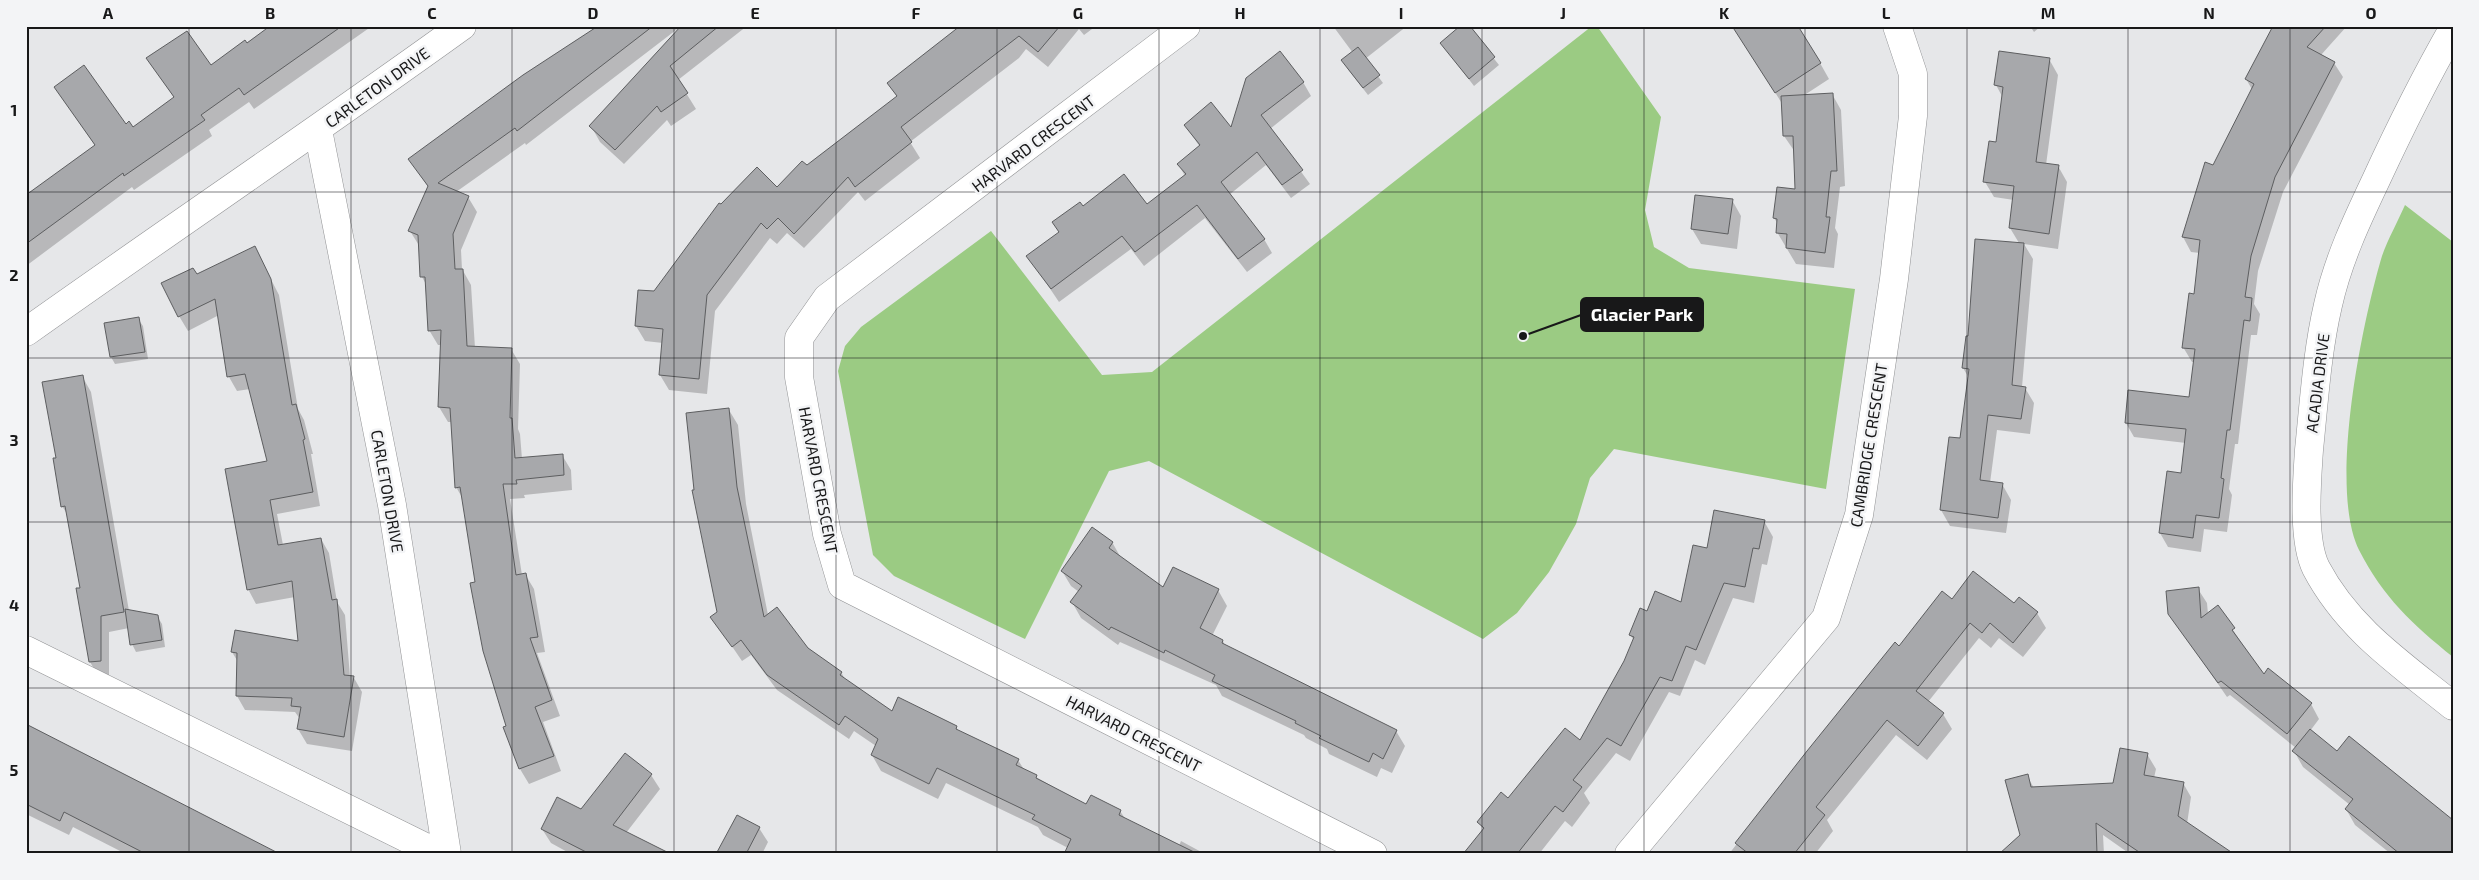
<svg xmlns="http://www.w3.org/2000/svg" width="2479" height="880" font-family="'Exo 2',sans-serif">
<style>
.green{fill:#9bcb83}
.shadow{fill:#0003}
.building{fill:#a7a8ab;stroke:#5d5e60}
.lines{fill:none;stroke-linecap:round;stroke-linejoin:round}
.minor-casing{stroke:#919294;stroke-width:29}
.tertiary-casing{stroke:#919294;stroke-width:29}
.minor{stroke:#fff;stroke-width:28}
.tertiary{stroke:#fff;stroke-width:28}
.grid{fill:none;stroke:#181819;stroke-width:1;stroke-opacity:0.55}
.labels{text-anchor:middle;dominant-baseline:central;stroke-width:5;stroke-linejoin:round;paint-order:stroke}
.street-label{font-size:16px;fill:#181819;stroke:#f3f4f6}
.leader{fill:none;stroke:#181819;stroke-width:2}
.callout-dot{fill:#181819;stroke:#f3f4f6;stroke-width:2}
.callout{fill:#181819;stroke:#181819;stroke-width:2}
.callout-label{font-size:18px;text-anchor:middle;font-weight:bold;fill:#fff}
.neatline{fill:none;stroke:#181819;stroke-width:2}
.grid-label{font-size:16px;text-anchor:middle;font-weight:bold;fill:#181819}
</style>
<rect width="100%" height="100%" fill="#e6e7e9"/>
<path class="green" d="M1592 26H1597L1661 117 1645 210 1654 247 1689 268 1855 289 1826 489 1614 449 1590 478 1576 524 1549 572 1517 613 1483 639 1149 461 1109 471 1025 639 894 576 873 555 838 371 845 346 861 327 991 231 1102 375 1152 372Z
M2405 205 2453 242V657C2412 624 2383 597 2359 550 2328 487 2362 323 2382 256 2388 239 2398 221 2405 205Z"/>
<path class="shadow" d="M272 26H372L254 109 249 102 209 130 212 136 134 190 132 187 26 266V197L96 147 55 87 133 129 175 99 148 58 211 66Z
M613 26H747L678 80 696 109 671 126 667 120 624 164 600 142 591 126 680 27 526 145 525 143 456 192 468 197 477 212 461 250 462 269 471 285 475 348 511 349 520 364 518 429 520 434 522 459 562 455 571 470 572 490 524 495 525 498 510 499 522 575 525 574 534 589 545 652 537 653 560 716 543 722 561 771 529 784 520 769 505 727 507 726 476 583 463 499 456 487 452 422H448L439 407 442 345H438L429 330 427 286 422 277 420 247 410 231 428 187 410 159Z
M963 26H1096L1084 35 1079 29 1048 67 1026 49 1019 58 910 142 920 158 865 201 858 192 804 248 787 233 777 244 770 238 715 311 707 394 669 390 660 375 663 343 645 341 636 326 655 292 777 188 897 97 888 83Z
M1333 26H1407L1365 59 1383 83 1368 95 1347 68 1353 53Z
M1468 26 1499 65 1474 86 1441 43Z
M2030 26H2041L2034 32Z
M2275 26H2347L2321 55 2334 63 2343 77 2283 192 2258 271 2254 304 2260 314 2257 335H2251L2238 444H2235L2229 489 2232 495 2227 532 2204 529 2201 552 2168 547 2160 533 2182 474 2186 443 2134 437 2126 423 2190 398 2194 362H2192L2183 347 2195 295 2200 253 2191 252 2183 237 2206 164 2214 166 2253 91 2246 79Z
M1743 42 1820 63 1829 79 1803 96 1832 94 1841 110 1845 186 1840 187 1835 228 1838 234 1834 268 1796 264 1777 232 1778 224 1774 218 1797 190 1795 152 1784 136 1783 105Z
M2049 59 2058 75 2046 165 2058 166 2067 182 2058 249 2024 244 2033 259 2022 387 2025 388 2034 403 2030 434 1997 430 1990 483 2002 484 2011 500 2006 533 1950 526 1941 510 1961 440 1969 378 1963 368 1969 338 2019 243 2010 228 2014 200 1994 197 1985 182 1997 143 2003 98 1996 85Z
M1303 82 1311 96 1270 129 1310 184 1291 198 1266 165 1229 195 1264 239 1272 253 1247 272 1205 218 1144 266 1131 249 1059 302 1028 256 1059 233 1054 223 1082 208 1147 206 1185 176 1178 164 1200 147 1185 125 1232 129Z
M1732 200 1741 216 1737 249 1701 244 1692 229Z
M255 248 279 295 298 409 304 420 313 454H311L320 506 277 514 283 545 321 539 329 553 337 602 345 615 350 677 354 678 362 692 352 751 307 744 298 729 300 719 295 712 245 710 237 696 238 662 232 652 299 643 295 597 256 604 248 589 269 462 250 389 237 391 229 377 219 315 188 331 179 316 196 276Z
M138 319 143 326 148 359 115 364 111 357 105 324Z
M82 376 91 392 129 611 157 616 162 624 165 647 136 652 132 644 129 628 109 632V676L99 677 90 662 81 589 69 517 62 506 57 459Z
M729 410 738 425 746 504 768 615 807 649 841 672 846 681 892 712 956 727 959 732 1018 760 1025 771 1086 805 1120 811 1126 820 1179 846 1181 841 1205 854H1065L1068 848 1043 835 1038 827 946 783 938 799 881 771 872 755 876 746 854 731 849 739 777 690 751 655 742 661 712 617 718 612 695 490Z
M1764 521 1773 537 1767 565 1762 564 1754 603 1733 598 1705 665 1695 660 1680 696 1669 692 1630 761 1616 753 1584 793 1590 803 1572 827 1565 821 1539 854H1482L1484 831 1479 822 1580 742 1625 661 1634 640 1630 635 1648 612 1682 604 1707 549Z
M1112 542 1121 558 1163 588 1218 590 1227 606 1212 636 1223 641 1225 646 1396 731 1405 746 1392 773 1381 768 1377 777 1329 754 1327 749 1306 738 1304 735 1222 696 1216 685 1120 642 1118 645 1081 618 1072 602 1079 592 1071 586 1062 571Z
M2198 589 2207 603 2208 614 2218 607 2263 676 2311 704 2319 719 2310 731 2453 854H2391L2355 825 2346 809 2350 805 2303 767 2294 751 2296 748 2230 695 2227 697 2169 613Z
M1952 600 2014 605 2037 613 2046 628 2023 657 1999 638 1991 648 1979 638 1928 702 1943 714 1952 729 1927 760 1896 735 1827 820 1833 831 1815 854H1729L1808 751 1899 647Z
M26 726 276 854H126L73 827 69 835 26 814Z
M2147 754 2156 769 2154 778 2183 783 2191 797 2187 824 2231 854H2130L2103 835 2104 854H2000L2021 835 2027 776 2034 788 2114 785Z
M651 775 660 789 626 833 668 854H571L551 843 542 829Z
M759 828 768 842 762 854H717Z"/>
<path class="building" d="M270 26H342L244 95 239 88 201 115 205 120 124 176 123 173 26 244V195L95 145 54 87 84 65 126 124 129 121 133 127 174 97 146 58 187 31 211 65 245 40 247 43Z
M598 26H653L517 131 515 128 438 183 469 196 453 234 455 269H463L467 346 512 348 510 418H512L515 458 563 454 564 475 516 480 517 484H503L516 575 526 573 538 637 530 638 552 700 535 707 554 756 519 769 503 727 506 726 483 651 470 583 475 582 460 487 455 488 450 408 438 407 441 330 428 331 425 277H420L418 235 408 231 428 186 408 159 523 75Z
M681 26H719L670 66 688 93 661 112 657 106 615 150 589 126Z
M960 26H1060L1038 52 1019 36 901 127 912 142 855 187 848 177 794 234 778 218 767 229 761 223 707 295 699 379 659 375 663 329 635 326 638 290 654 291 719 203 721 204 757 167 777 187 802 161 807 165 897 96 887 83Z
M1460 26H1470L1495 57 1469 79 1440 43Z
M1732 26H1798L1821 63 1775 93Z
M2273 26H2326L2307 47 2335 62 2275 177 2251 256 2245 297 2252 298 2250 321 2244 320 2230 430H2227L2221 478 2224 479 2219 518 2196 515 2193 538 2159 533 2167 471 2181 473 2186 429 2125 423 2128 390 2189 397 2195 349 2182 348 2189 293 2194 294 2200 240 2182 237 2205 162 2213 165 2254 84 2245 79Z
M1358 47 1380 75 1363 88 1341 60Z
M1280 51 1304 82 1261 115 1303 170 1282 185 1257 152 1221 182 1265 239 1238 259 1197 205 1135 252 1122 236 1051 289 1026 256 1059 232 1052 222 1080 202 1083 206 1124 174 1147 204 1186 174 1177 164 1200 145 1184 125 1211 102 1231 127 1246 78Z
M1999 51 2050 58 2036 162 2059 165 2049 234 2009 228 2014 186 1983 182 1989 141 1996 142 2003 87 1994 85Z
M1833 93 1837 171H1831L1826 217H1830L1825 253 1786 248 1787 234 1776 233 1777 219 1773 218 1777 187 1795 189 1793 136H1783L1781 96Z
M1695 195 1733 199 1728 234 1691 229Z
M1975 239 2024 243 2012 385 2026 387 2021 419 1988 415 1980 480 2003 483 1998 518 1940 510 1949 437 1960 438 1969 369 1962 368 1966 336H1968Z
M255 246 271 279 292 405 296 404 305 439 303 440 313 492 270 500 278 545 321 538 332 600 337 599 344 675 354 676 344 737 297 729 301 707 291 706 292 698 236 696 237 653 231 652 235 630 298 641 292 581 247 590 225 469 267 461 245 374 227 377 215 299 178 317 161 283 193 268 197 274Z
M139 317 145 352 110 357 104 323Z
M83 375 124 612 101 616V661L89 662 76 588H80L65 506 61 507 53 458H56L42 382Z
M729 408 737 487 764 617 777 607 808 648 842 672 840 675 892 711 898 697 957 726 956 729 1019 759 1016 765 1037 775 1036 778 1086 804 1091 795 1121 810 1119 815 1198 854H1064L1071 839 1032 819 1035 815 937 768 929 784 871 755 878 739 845 716 839 725 767 675 741 640 732 647 710 617 717 612 692 490H694L686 413Z
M1714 510 1765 520 1759 549 1753 548 1745 587 1724 583 1696 650 1686 646 1672 681 1660 677 1621 746 1607 738 1573 780 1582 787 1563 812 1555 806 1517 854H1463L1484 828 1477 822 1501 792 1508 798 1565 728 1580 740 1624 661 1634 637 1629 635 1640 608 1647 611 1655 591 1681 602 1693 545 1707 548Z
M1092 527 1113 542 1109 548 1163 587 1173 567 1219 589 1200 628 1223 640 1222 643 1397 730 1383 759 1373 753 1369 762 1319 738 1321 736 1295 723 1296 721 1212 681 1215 675 1165 650 1164 653 1111 627 1109 630 1070 602 1082 586 1061 571Z
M1973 571 2014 603 2019 597 2038 612 2013 643 1990 623 1982 633 1970 623 1916 691 1944 713 1918 746 1887 720 1816 807 1825 815 1794 854H1749L1735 843 1807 751 1895 642 1899 646 1942 591 1952 599Z
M2199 587 2201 618 2218 605 2235 628 2232 630 2264 674 2268 668 2312 703 2287 734 2221 681 2218 683 2168 614 2166 591Z
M125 609 158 615 162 640 130 645Z
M26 724 161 793 280 854H146L64 812 60 821 26 804Z
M2310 729 2337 751 2349 736 2453 820V854H2400L2345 809 2353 799 2292 751Z
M2120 748 2148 753 2144 775 2184 782 2178 816 2234 854H2142L2096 823 2097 854H1999L2020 835 2005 780 2028 774 2031 787 2113 783Z
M625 753 652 774 613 825 671 854H590L541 829 557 797 581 809Z
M737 815 760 827 746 854H716Z"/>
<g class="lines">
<defs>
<path id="minor" d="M1186 26 827 298 799 338V377L827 534 842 585 1373 854
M318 130 392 505 447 854
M26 332C171 229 318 130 462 26
M26 650 439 854
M1629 854 1826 618 1859 515 1894 279 1913 116V74L1897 26"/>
<path id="tertiary" d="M2453 29C2425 78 2400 128 2376 180 2357 220 2338 260 2328 305 2317 352 2314 402 2309 450 2307 480 2302 540 2316 568 2348 629 2401 664 2453 706"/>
</defs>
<use href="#minor" class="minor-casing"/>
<use href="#tertiary" class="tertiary-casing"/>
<use href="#minor" class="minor"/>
<use href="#tertiary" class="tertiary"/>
</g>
<path class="grid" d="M189 26V854M351 26V854M512 26V854M674 26V854M836 26V854M997 26V854M1159 26V854M1320 26V854M1482 26V854M1644 26V854M1805 26V854M1967 26V854M2128 26V854M2290 26V854M26 192H2453M26 358H2453M26 522H2453M26 688H2453"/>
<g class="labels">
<g class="street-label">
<text transform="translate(377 87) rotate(-36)">CARLETON DRIVE</text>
<text transform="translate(1033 143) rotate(-37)">HARVARD CRESCENT</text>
<text transform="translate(2317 383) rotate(-83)">ACADIA DRIVE</text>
<text transform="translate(1868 445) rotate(-81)">CAMBRIDGE CRESCENT</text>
<text transform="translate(819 480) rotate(79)">HARVARD CRESCENT</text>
<text transform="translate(388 491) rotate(80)">CARLETON DRIVE</text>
<text transform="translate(1134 733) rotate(27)">HARVARD CRESCENT</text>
</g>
</g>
<path class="leader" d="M1523 336L1581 315"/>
<circle class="callout-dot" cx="1523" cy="336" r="5"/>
<rect class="callout" x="1581" y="298" width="122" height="33" rx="5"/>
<g class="callout-label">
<text x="1642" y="321">Glacier Park</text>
</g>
<rect width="2479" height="880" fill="none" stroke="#f3f4f6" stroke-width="55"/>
<rect x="28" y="28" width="2424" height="824" class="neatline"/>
<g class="grid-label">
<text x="108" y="19">A</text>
<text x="270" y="19">B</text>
<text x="432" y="19">C</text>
<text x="593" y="19">D</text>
<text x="755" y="19">E</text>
<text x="916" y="19">F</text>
<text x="1078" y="19">G</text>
<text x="1240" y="19">H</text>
<text x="1401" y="19">I</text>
<text x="1563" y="19">J</text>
<text x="1724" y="19">K</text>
<text x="1886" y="19">L</text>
<text x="2048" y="19">M</text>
<text x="2209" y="19">N</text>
<text x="2371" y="19">O</text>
<text x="14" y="116">1</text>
<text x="14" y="281">2</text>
<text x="14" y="446">3</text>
<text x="14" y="611">4</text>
<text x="14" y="776">5</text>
</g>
</svg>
